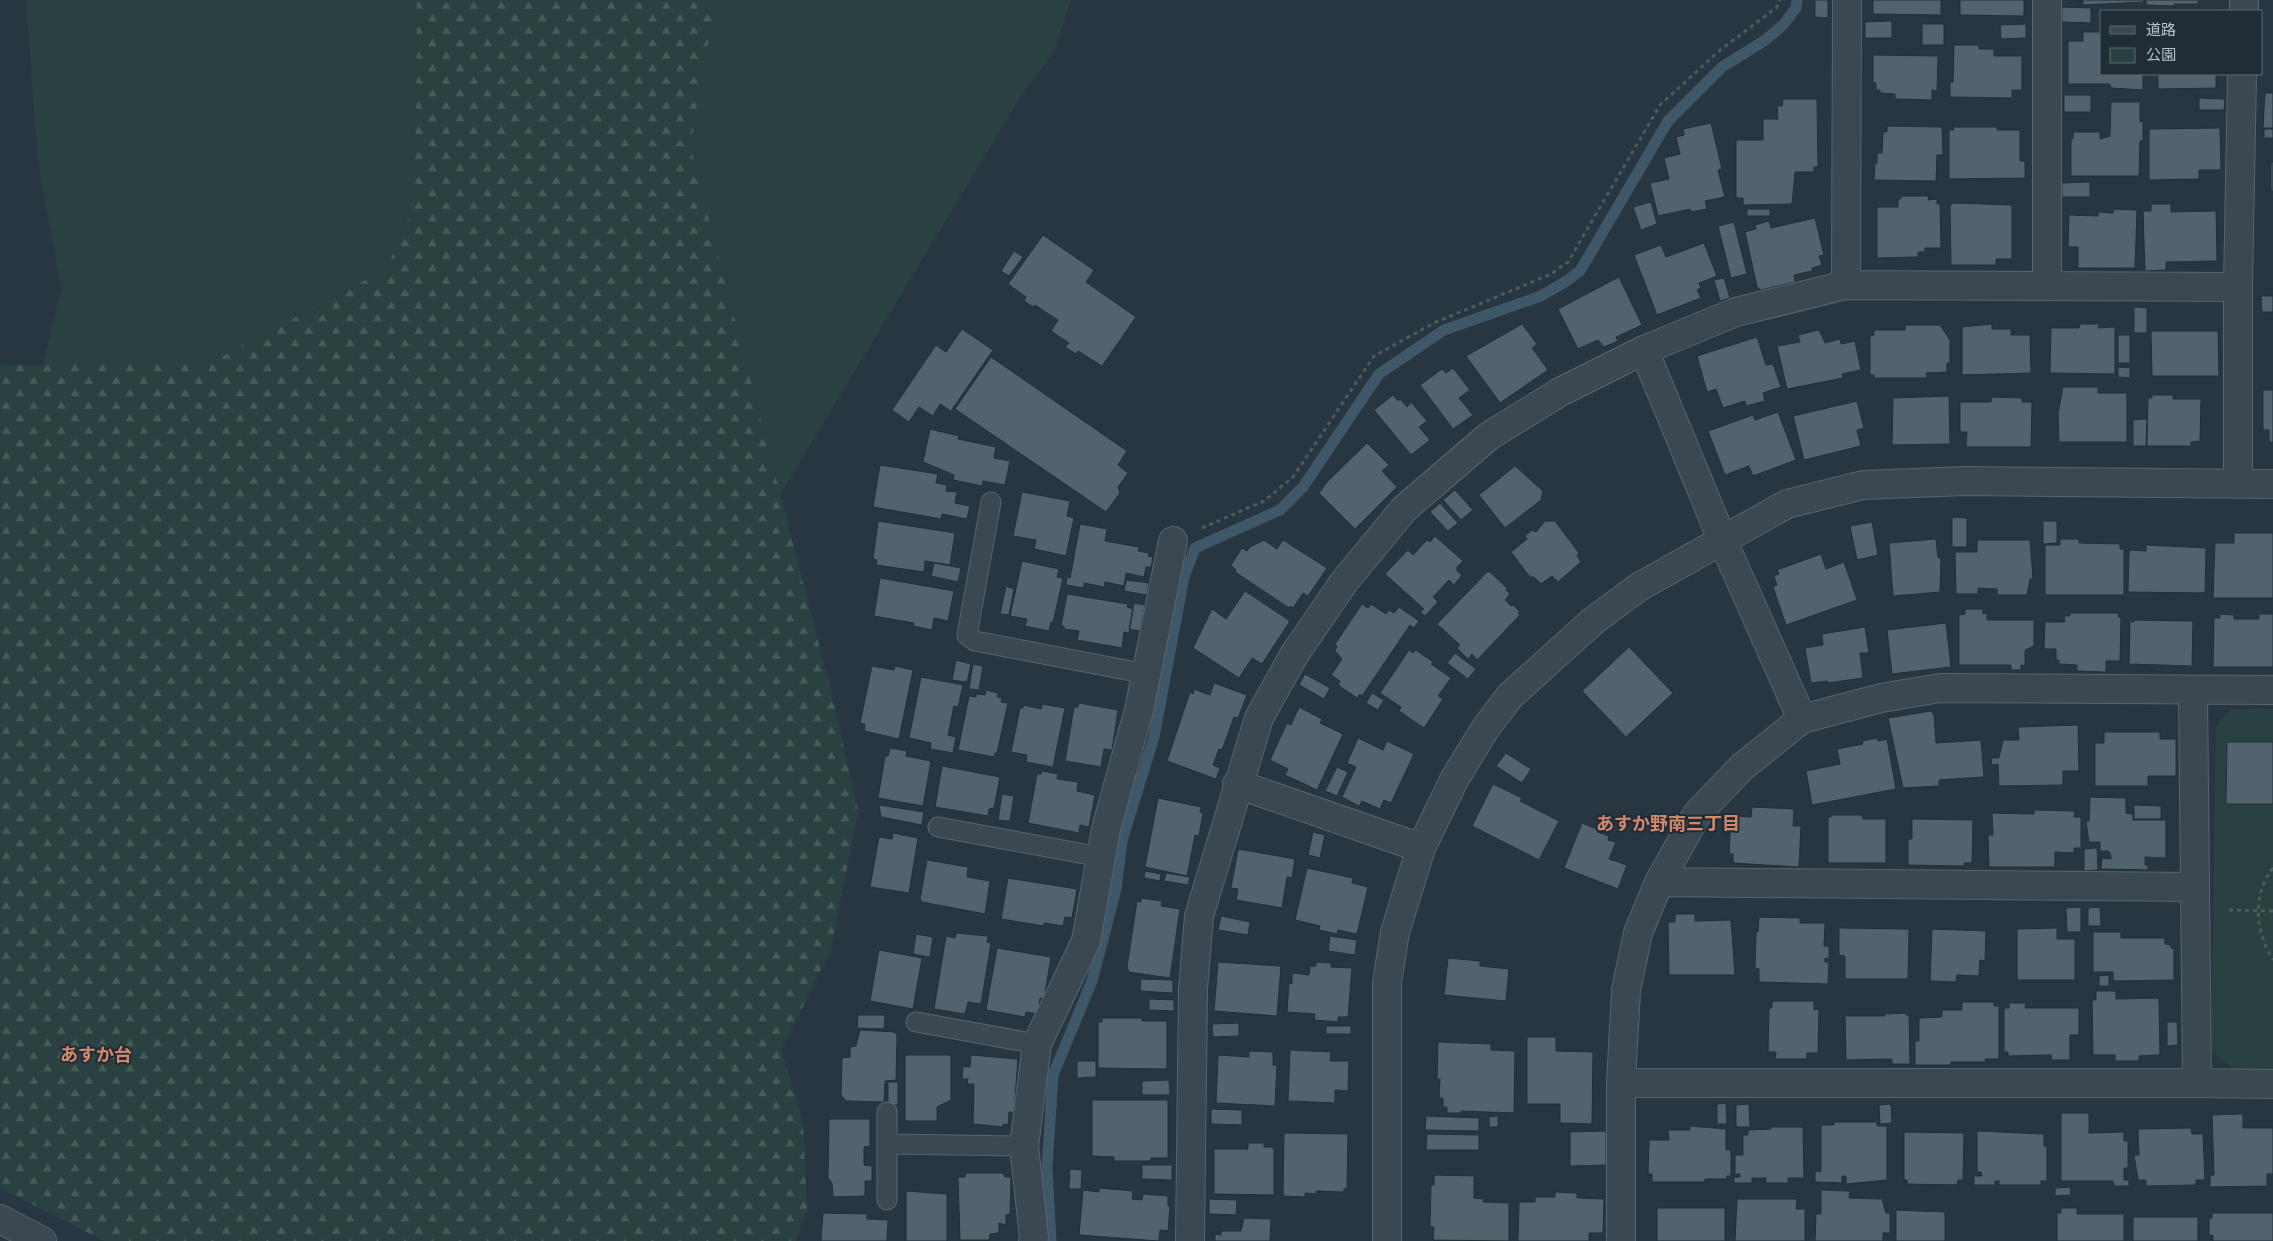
<svg xmlns="http://www.w3.org/2000/svg" width="2273" height="1241" font-family="Inter,'Noto Sans JP',sans-serif">
<style>
.green{fill:#294241}
.forest{fill:url(#forest-firs)}
.lines{fill:none;stroke-linecap:round;stroke-linejoin:round}
.stream{stroke:#3e5769;stroke-width:11}
.building{fill:#52636e;stroke:#222f38}
.lane-casing{stroke:#59656e;stroke-width:21}
.street-casing{stroke:#59656e;stroke-width:30}
.path{stroke:#475e5d;stroke-width:3;stroke-dasharray:4 4;stroke-linecap:butt}
.lane{stroke:#3b4851;stroke-width:19}
.street{stroke:#3b4851;stroke-width:28}
.labels{text-anchor:middle;dominant-baseline:central;stroke-width:4;stroke-linejoin:round;paint-order:stroke}
.neighbourhood-label{font-size:18px;font-weight:bold;fill:#d3886c;stroke:#202d36}
</style>
<defs>
<pattern id="forest-firs" width="22" height="20" patternUnits="userSpaceOnUse" patternTransform="scale(1.25)"><rect width="22" height="20" fill="#294241"/><path d="M5 1l3.5 6h-7zM16 11l3.5 6h-7z" fill="#465c5b"/></pattern>
</defs>
<rect width="100%" height="100%" fill="#273641"/>
<path class="green" d="M26 0H1071L1054 52 1022 94 779 497 18 470 61 289 38 162Z
M2230 709H2273V1069H2234L2211 1051 2216 727Z"/>
<path class="forest" d="M417 0H716L690 146 833 699 858 811 831 950 781 1050 803 1121 807 1211 796 1241H105L0 1188V365L210 363 386 269 415 204Z"/>
<g class="lines">
<path class="stream" d="M1051 1241 1047 1168 1053 1075 1092 981 1116 889 1122 841 1154 737 1184 577 1195 548 1280 510 1303 487 1379 374 1444 330 1541 296 1565 282 1580 271 1668 121 1722 67 1764 41 1783 25 1796 8 1797 0"/>
</g>
<path class="building" d="M1815 0H1828V18L1815 17Z
M1873 0H1941V15L1873 14Z
M1956 0H2024V16L1960 15V1Z
M2075 0H2144V2L2083 5V1Z
M2146 0H2210V1H2198V4H2174V6L2146 5Z
M2062 7 2091 8V23L2062 22Z
M2168 10H2220V11H2168Z
M1892 21V38H1865V22Z
M1922 24H1944V45H1922Z
M2026 24V38L2001 39 2000 25Z
M2083 32H2102V74H2143V90L2111 88 2110 84H2068V41H2083Z
M1954 45H1979V49H1994V56H2022V90H2012V98L1950 97V82H1953Z
M1873 55 1938 56 1937 91 1932 90V100L1895 99V94L1880 93V90H1876V83L1873 82Z
M2158 74H2216V88L2158 89Z
M2265 93H2273V128H2263Z
M2064 95H2091V112H2064Z
M2199 98 2225 99 2224 110H2199Z
M1783 99H1817L1818 167H1814V172H1795L1792 204 1743 205V198H1736V140H1763V119H1778L1777 106H1782Z
M2111 102H2140V122L2143 121V141H2140L2139 176H2071V138L2073 139V132H2100V139L2110 136Z
M1711 123 1722 169 1718 170 1725 197 1705 201 1707 209 1691 212 1690 209 1658 216 1650 183 1669 179 1664 158 1680 154 1676 137 1684 135 1683 129Z
M1887 126 1942 127 1943 155H1937L1936 181 1874 180 1875 163 1877 164V153H1882L1883 132H1887Z
M1953 127H1997V130H2020V161H2025V178L1949 179V130H1954Z
M2220 128 2221 170H2199V179L2149 180V129Z
M2264 129H2273V138H2264Z
M2271 162H2273V192L2271 191Z
M2090 182V197H2062V183Z
M1901 196H1929L1928 200 1937 199V204H1940L1941 248H1925V252H1918V257L1877 258V207H1898V199H1901Z
M1651 202 1657 224 1641 230 1633 207Z
M1953 203 2012 205V259H1996V265H1951L1950 206Z
M2151 204H2171V212L2216 211 2217 261 2166 262V270L2145 271 2143 211H2151Z
M1747 209H1770V216H1747Z
M2113 209 2137 210 2135 268H2078V247H2068L2069 215 2098 216V212L2113 213Z
M1815 218 1824 255 1819 256 1822 265 1812 268V271L1794 275 1795 282 1761 290 1757 287 1745 232 1756 229 1755 225 1769 221 1771 228Z
M1734 222 1747 274 1731 278 1718 226Z
M1043 235 1094 270 1086 282 1136 317 1102 366 1078 351 1076 354 1065 347 1069 343 1051 331 1058 320 1035 305 1033 307 1024 301 1026 297 1008 284Z
M1704 243 1717 276 1699 283 1701 288 1697 290 1701 298 1657 315 1634 255 1661 245 1666 257Z
M1014 251 1023 257 1009 276 1001 271Z
M1619 277 1642 325 1616 337 1618 341 1604 347 1598 340 1578 349 1558 309Z
M1724 278 1730 298 1720 301 1714 280Z
M2261 296H2273V312H2262Z
M2134 307 2147 308V333H2134Z
M1522 324 1537 344 1532 348 1548 370 1500 403 1466 356Z
M1992 324V329H2011V335H2030L2031 373 1962 375V327Z
M2080 324H2099L2098 328 2115 327V374L2050 373 2051 328H2079Z
M1905 325H1940L1950 340V363H1947V372L1926 373 1927 378H1874V375H1870V336L1874 335V330H1905Z
M962 329 993 350 951 411 940 404 933 416 919 407 909 422 892 410 936 345 946 352Z
M1819 330 1825 343 1840 339 1841 344 1855 341 1861 370 1842 374 1843 378 1787 389 1777 346 1800 342 1798 335Z
M2151 331H2218L2219 376H2152Z
M2118 335H2130V363H2118Z
M1757 337 1766 365 1773 364 1781 387 1763 393 1765 401 1746 406 1745 401 1723 408 1716 389 1707 392 1697 356Z
M991 357 1127 451 1118 465 1128 473 1118 487 1120 493 1106 512 955 409Z
M2118 367 2130 368V378L2118 377Z
M1453 368 1470 390 1459 398 1473 415 1453 429 1420 385 1442 369 1446 373Z
M2063 387H2098V393H2127V442H2059L2058 413Z
M2263 390H2273V442H2269V430H2263Z
M1393 395 1398 401 1400 399 1407 407 1411 402 1427 421 1419 427 1430 440 1411 455 1374 410Z
M2152 395H2173V399H2201L2200 441 2191 442V446H2147L2148 398H2152Z
M1949 396 1950 444 1892 445 1893 398Z
M1992 397 2022 398V402H2032L2031 447H1966L1967 432H1960V402H1991Z
M1857 401 1864 428 1857 430 1861 446 1804 460 1793 416Z
M1778 412 1796 460 1753 476 1749 466 1725 475 1708 431 1753 415 1755 420Z
M2147 419 2146 446H2133V420Z
M930 429 959 436 958 439 996 447 994 458 1010 461 1005 485 983 481 982 486 953 480 954 475 923 462Z
M1367 443 1389 465 1382 471 1397 487 1355 529 1319 493 1328 481Z
M880 465 938 474 936 483 947 485 946 491 957 492 955 503 970 506 967 519 942 514 941 519 873 507Z
M1515 466 1543 491 1541 500 1505 528 1479 495Z
M1455 490 1473 510 1461 520 1443 500Z
M1022 492 1070 501 1067 516 1074 518 1066 556 1034 549 1036 540 1013 536Z
M1440 503 1458 523 1448 531 1430 512Z
M1952 517 1967 518V547H1952Z
M878 521 955 533 950 565 925 561 924 572 876 565 877 560 873 559Z
M1545 521H1555L1579 553 1577 556 1581 562 1558 582 1552 576 1541 584 1534 577H1530L1511 552 1527 539 1525 536 1532 530 1536 532Z
M2043 521H2057V543L2043 544Z
M1872 522 1878 555 1857 560 1850 526Z
M1080 524 1107 529 1105 541 1139 547 1138 551 1149 553 1148 556 1153 557 1151 567H1146L1144 577 1126 573 1124 586 1105 582 1104 587 1084 583V588L1066 585 1067 577 1070 578Z
M2234 533H2273V598H2213L2215 543H2234Z
M1435 536 1463 561 1457 567V571L1462 575 1454 585 1449 580 1433 597 1438 602 1425 616 1420 612 1424 609 1385 574 1408 550 1413 555 1427 540 1430 542Z
M1936 539 1938 558H1941L1940 592 1893 596 1889 543Z
M2060 539H2079V543L2120 544V549H2124V595H2045V545H2060Z
M1264 540 1277 549 1283 540 1327 568 1308 596 1303 593 1293 608 1290 606 1289 608 1235 572 1236 570 1231 565 1242 548 1247 551 1250 547Z
M1977 540H2030L2033 579H2030L2027 595H1997V589L1978 588V594H1956L1955 552H1977Z
M2146 545 2206 548 2205 593 2128 592 2129 552 2131 550 2146 551Z
M1821 554 1826 569 1844 562 1857 600 1786 625 1773 587 1777 585 1774 576 1779 574 1777 570Z
M1022 561 1059 569 1057 577 1063 578 1053 623 1051 622 1049 631 1025 626 1027 619 1010 616Z
M934 563 961 568 958 582 931 576Z
M1487 572H1490L1507 588 1506 590 1510 594 1505 600 1511 606 1513 605 1520 612 1518 613 1520 615 1477 660 1472 654 1468 659 1457 648 1460 645 1437 624Z
M880 578 954 591 948 621 934 618 932 630 913 626 914 623 874 616Z
M1126 580 1149 583 1147 595 1124 591Z
M1006 586 1014 589 1009 615 1000 614Z
M1245 591 1290 621 1262 664 1252 658 1239 678 1193 648 1212 609 1226 619Z
M1067 594 1128 604 1127 607 1133 609 1129 633 1124 632 1122 648 1077 640 1079 631 1064 629V626H1061Z
M1134 603 1145 605 1140 631 1129 629Z
M1362 604 1368 608 1371 604 1386 614 1389 610 1394 613 1399 607 1419 621 1414 628 1410 625 1362 696 1360 694 1357 698 1338 685 1340 681 1331 675 1342 659 1335 651 1337 646 1335 644Z
M1965 609H1983V614L1987 613V620H2034V646L2025 650V666L2021 665V670H2011V665H1959V615L1965 614Z
M2070 613H2119L2118 617H2121L2120 661H2106V672L2077 671V665L2059 664V660H2056V649H2044L2045 622H2065L2064 616H2070Z
M2220 614 2234 615V619H2259V614H2273V667H2213L2214 618H2220Z
M2134 620 2193 621 2192 666 2129 664 2130 621 2134 622Z
M1946 623 1951 667 1892 674 1887 630Z
M1865 627 1869 653H1860L1863 678 1828 683 1827 681 1811 683 1805 648 1823 645 1822 634Z
M1629 647 1673 693 1626 737 1582 691Z
M1409 650 1413 653 1416 650 1433 662 1431 664 1451 678 1438 696 1443 699 1424 728 1399 711 1401 707 1380 693Z
M1455 653 1476 669 1468 679 1447 663Z
M956 660 971 664 967 682 952 680Z
M973 664 983 666 979 690 969 689Z
M872 666 894 670 895 666 913 670 899 739 864 731 865 724 860 723Z
M1305 674 1330 688 1324 699 1299 685Z
M921 677 963 685 958 707 954 706 948 735 956 737 953 753 930 749 931 743 909 738Z
M1214 683 1247 695 1238 718 1234 717 1222 750 1219 749 1213 765 1220 768 1216 779 1167 761 1190 692 1193 694 1194 689 1210 695Z
M986 690 998 693 997 697 1002 698 1001 702 1008 703 997 753H995L994 757 958 750 969 696 976 697V694L985 695Z
M1372 693 1384 700 1378 710 1366 703Z
M1079 703 1118 710 1112 750 1104 749 1101 767 1065 761 1074 707H1078Z
M1042 704 1065 708 1053 767 1026 762 1027 755 1011 752 1020 708H1023V705L1041 709Z
M1299 707 1322 719 1320 723 1343 734 1317 790 1285 775 1288 769 1270 760 1287 723 1291 725Z
M1931 711 1934 715 1936 743 1981 740 1984 777 1939 780V786L1903 788 1888 718Z
M2078 725 2079 771H2063V785L1999 786 1998 764 1992 765 1991 758H1999L2003 740H2019L2018 727Z
M2104 732H2160V739H2176V776H2148V786H2095V743H2104Z
M1358 738 1383 750 1387 741 1414 754 1391 803 1384 800 1380 809 1362 801 1359 806 1342 797 1356 767 1347 763Z
M1877 738 1878 741 1887 739 1896 789 1812 805 1806 771 1840 764 1837 749 1863 744 1862 741Z
M2227 742H2273V804H2226Z
M890 748 907 751 906 756 931 761 923 806 878 798 885 756H888Z
M1506 753 1531 769 1522 783 1496 766Z
M942 766 1000 777 994 808 989 809 988 816 935 807Z
M1337 767 1348 772 1337 796 1325 791Z
M1042 771 1058 774 1057 779 1078 782 1077 791 1095 795 1089 827 1080 825 1079 833 1028 823 1037 774H1041Z
M1493 784 1522 798 1520 801 1559 821 1539 860 1472 826Z
M1002 794 1014 796 1010 821 998 820Z
M2090 797 2126 798V813L2133 814V820H2166V858L2145 857V865H2148V870L2101 869 2102 858 2111 859V856L2109 851H2100V842H2089L2086 821H2089Z
M1158 798 1201 807 1200 812 1203 813 1199 836 1195 835 1187 876 1145 867Z
M879 805 924 812 922 825 881 817Z
M2134 805 2161 806V819H2134Z
M1752 807 1794 809 1793 826H1801L1799 867 1733 863V854H1729L1731 818 1734 816 1751 817Z
M2034 810 2075 811 2074 817H2081V848H2074V853L2055 852V867H1989L1988 835H1993L1992 813 2034 814Z
M1831 815H1862L1863 819H1886V863H1828V817H1831Z
M1912 819 1973 820 1972 863H1964V866L1908 865V839H1912Z
M1582 823 1599 830 1597 832 1609 836 1608 840 1616 842 1609 859 1627 865 1618 889 1564 868Z
M1313 832 1325 835 1320 858 1308 855Z
M893 833 918 838 909 893 870 887 879 837 892 839Z
M2097 848 2098 870 2084 871V849Z
M1238 849 1295 859 1292 878 1287 877 1282 908 1236 900 1238 889 1231 888Z
M927 860 968 867 967 877 990 881 985 914 922 902 920 899Z
M1307 868 1353 878 1352 883 1368 887 1357 934 1338 930 1337 934 1319 930 1320 926 1295 920Z
M1145 871 1161 874 1160 881 1144 878Z
M1166 873 1190 877 1188 885 1164 881Z
M1008 878 1077 889 1072 918 1065 917 1063 926 1044 923V926L1001 919Z
M1141 898 1162 901 1161 906 1180 909 1170 978 1129 972 1127 967 1137 901 1141 902Z
M2081 907V932H2067L2066 908Z
M2100 907 2101 926H2088V908Z
M1675 914H1695V921L1731 920 1735 975H1669L1668 922H1675Z
M1221 916 1250 922 1248 935 1218 930Z
M1759 917 1800 918V923H1825L1824 946H1829V959L1825 958V962H1829L1828 984 1759 982V969L1755 968 1756 932H1758Z
M1839 928 1909 929 1908 979H1845V956L1839 955Z
M2057 928V939H2075V980H2017V929Z
M1932 929 1986 931 1985 961 1980 960 1979 976 1957 975 1956 982 1930 981Z
M2093 932H2121V938H2165V944L2171 945V948H2174V980L2113 981V972H2093Z
M956 933 988 936 987 942 991 943 981 1004 968 1002 965 1014 934 1009 946 936 955 938Z
M916 934 933 937 930 957 913 954Z
M1330 936 1357 940 1355 955 1328 951Z
M997 948 1051 957 1044 999 1040 998 1038 1014 1026 1012 1025 1017 986 1010Z
M879 950 922 958 913 1009 870 1001Z
M1448 958 1480 961V966L1509 969 1506 1001 1444 995Z
M1218 962 1281 966 1277 1016 1214 1011Z
M1316 962 1331 963V967L1352 968 1348 1017H1338V1022L1314 1020 1315 1014 1287 1012 1289 983 1292 984V973L1309 975 1310 966H1316Z
M2109 975V986H2099V976Z
M1141 979 1173 980V993L1140 991Z
M2096 991H2116V999L2159 998 2160 1055 2139 1056V1061H2115V1055H2093L2092 1000H2096Z
M1149 999 1174 1000V1011L1149 1010Z
M1772 1001H1814V1010L1819 1009 1818 1053H1807V1059H1775L1776 1052H1768L1769 1008H1772Z
M1962 1002H1994V1006H1999V1059H1985L1986 1062H1951V1065H1915V1041H1919V1018L1942 1017V1010H1962Z
M2009 1003H2026L2025 1008H2079V1035H2070V1060H2052L2051 1055 2008 1056V1052H2004V1008H2009Z
M1906 1013V1015H1909L1910 1064H1892V1059L1846 1060 1845 1016H1885L1884 1014Z
M858 1015H885L884 1029 857 1028Z
M1102 1018H1142V1021H1167V1069L1098 1068V1022H1102Z
M2167 1022H2177L2178 1045 2167 1046Z
M1239 1023V1036L1213 1037 1212 1024Z
M1326 1026H1351V1034H1326Z
M860 1030 894 1032 897 1035 896 1080 885 1081 884 1102 846 1101 841 1095 842 1058 850 1057V1047L856 1046Z
M1527 1037H1556V1051L1593 1052 1592 1124 1560 1123V1104H1527Z
M1438 1042 1491 1044V1050L1515 1051 1514 1113 1461 1111V1113H1447V1107H1443V1098H1439L1440 1079H1437Z
M1290 1050 1331 1052 1330 1061H1349L1348 1091 1335 1090V1103L1288 1101Z
M1249 1051 1273 1052V1065H1277L1275 1106 1216 1103 1218 1055 1249 1057Z
M905 1055H951V1100L937 1107V1121H905Z
M971 1055 1018 1059 1014 1112H1009L1008 1125 1003 1124V1127L973 1124 974 1084H967L968 1079H962L963 1066 970 1067Z
M1077 1061H1096V1077L1077 1078Z
M1169 1080 1170 1095H1142V1081Z
M888 1082H898V1105H888Z
M1092 1100H1168V1158H1151V1161H1114V1157L1092 1156Z
M1726 1103 1727 1124H1717V1104Z
M1749 1104 1750 1127H1736V1105Z
M1891 1104 1892 1123 1880 1124 1879 1105Z
M1211 1109 1242 1110V1125L1211 1124Z
M2061 1113H2089V1133L2124 1132V1141H2128V1168H2124V1180H2129V1186H2114L2113 1181H2061Z
M2243 1114V1128H2273V1174H2267V1186L2210 1187V1175H2214L2212 1115Z
M1426 1116 1479 1118V1131L1425 1130Z
M1498 1116V1127H1489V1117Z
M829 1119H870V1146L864 1147V1165L872 1166V1181H865V1196L833 1197 832 1183 828 1178Z
M1834 1122H1877V1126H1887V1180L1846 1184V1176H1842V1183L1815 1182V1171L1821 1172V1125H1834Z
M1690 1126 1726 1129V1150H1731V1176H1727V1179H1705V1182H1652V1174H1648L1649 1140H1669L1668 1130H1690Z
M1770 1127H1803L1804 1178H1788V1183H1766V1178H1752V1183H1734V1177H1740V1174H1735V1155H1743V1135H1748V1130L1771 1129Z
M2191 1128 2192 1134H2203L2205 1180H2196V1185L2146 1186V1180H2138L2134 1155H2139L2138 1129Z
M1606 1131V1165L1570 1166V1132Z
M1977 1131 2044 1134V1146H2047V1181H2041V1185H1999V1181H1995V1185H1974V1176H1982L1981 1172H1977Z
M1904 1132 1964 1133 1963 1180H1958L1957 1185 1907 1184V1180H1904Z
M1284 1133 1348 1134 1347 1189H1344V1192L1316 1191V1194L1305 1193V1197L1283 1196Z
M1427 1134 1479 1135V1150H1426Z
M1248 1143H1264V1147H1272L1274 1150V1195L1214 1194V1149H1248Z
M1142 1165H1172V1180L1142 1179Z
M1070 1169 1082 1170 1081 1189H1069Z
M966 1173H1003L1005 1177H1011L1010 1214 1006 1215V1225L999 1223V1233L990 1234 989 1240H960L958 1177H965Z
M1434 1175 1474 1176V1198L1484 1199 1483 1202 1509 1203V1241L1433 1240 1434 1227H1430L1431 1185H1434Z
M2070 1187 2071 1195 2055 1196V1188Z
M1099 1188 1133 1191 1132 1199 1142 1200 1143 1194 1168 1196V1206H1170L1168 1231 1160 1230 1159 1241 1079 1235 1083 1190 1099 1192Z
M1821 1190 1850 1191 1849 1198 1882 1199 1886 1213H1890V1233H1883V1241H1815L1816 1214H1821Z
M906 1191 947 1194V1241H906Z
M1555 1192 1577 1193V1198L1604 1199 1603 1233H1589V1241H1518L1519 1202H1535V1197H1555Z
M1209 1199 1237 1200 1236 1215 1209 1214Z
M1737 1199H1797L1796 1209H1805V1241H1735Z
M1657 1208H1725V1241H1657Z
M2061 1208H2077V1214H2124V1241H2057V1213H2061Z
M1896 1210 1945 1212V1241H1896Z
M823 1213 867 1214V1219L888 1220 887 1241H821Z
M2212 1213H2273V1241H2213V1235H2209V1218H2212Z
M2133 1217H2198V1241H2133Z
M1244 1218 1271 1219 1270 1241H1215V1234L1221 1235V1231H1241Z"/>
<g class="lines">
<defs>
<path id="lane" d="M991 502 967 635 975 641 1147 674
M938 827 1101 857
M916 1022 1037 1044
M887 1144 1024 1146
M887 1200V1112"/>
<path id="street" d="M2047 0V285
M2244 11V0
M1846 285 1847 0
M1644 350 1722 539 1802 719
M2238 483V287L2242 74
M2193 691 2197 1083 2273 1084
M1237 784 1421 848
M1659 882 2194 887
M1621 1083H2197
M0 1219 42 1241
M1033 1241 1034 1237 1024 1146 1037 1044 1086 941 1106 829 1139 710 1173 541
M1190 1241 1193 989 1199 916 1259 718 1294 655 1344 582 1404 509 1489 436 1560 392 1644 350 1736 312 1846 285 2238 287
M1387 1241V982L1395 932 1421 848 1455 778 1485 729 1510 696 1593 621 1639 587 1787 504 1863 485 1965 481 2273 484
M1621 1241V1083L1626 990 1638 933 1659 882 1697 814 1742 767 1802 719 1881 698 1940 688 2273 690"/>
</defs>
<use href="#lane" class="lane-casing"/>
<use href="#street" class="street-casing"/>
<path class="path" d="M1202 528 1264 501 1293 477 1374 356 1434 323 1551 274 1568 262 1660 105 1719 51 1777 7 1780 0
M2273 868C2252 895 2255 931 2273 960
M2229 910 2273 911"/>
<use href="#lane" class="lane"/>
<use href="#street" class="street"/>
</g>
<g class="labels">
<g class="neighbourhood-label">
<text x="1668" y="823">あすか野南三丁目</text>
<text x="96" y="1054">あすか台</text>
</g>
</g>
<rect x="2100" y="10" width="162" height="65" fill="#202d36" stroke="#5d6972"/>
<rect x="2110" y="26" width="25" height="8" fill="#3b4851" stroke="#5d6972"/>
<text x="2146" y="35" font-size="15" fill="#b8c2cb">道路</text>
<rect x="2110" y="48" width="25" height="15" fill="#294241" stroke="#5d6972"/>
<text x="2146" y="60" font-size="15" fill="#b8c2cb">公園</text>
</svg>
